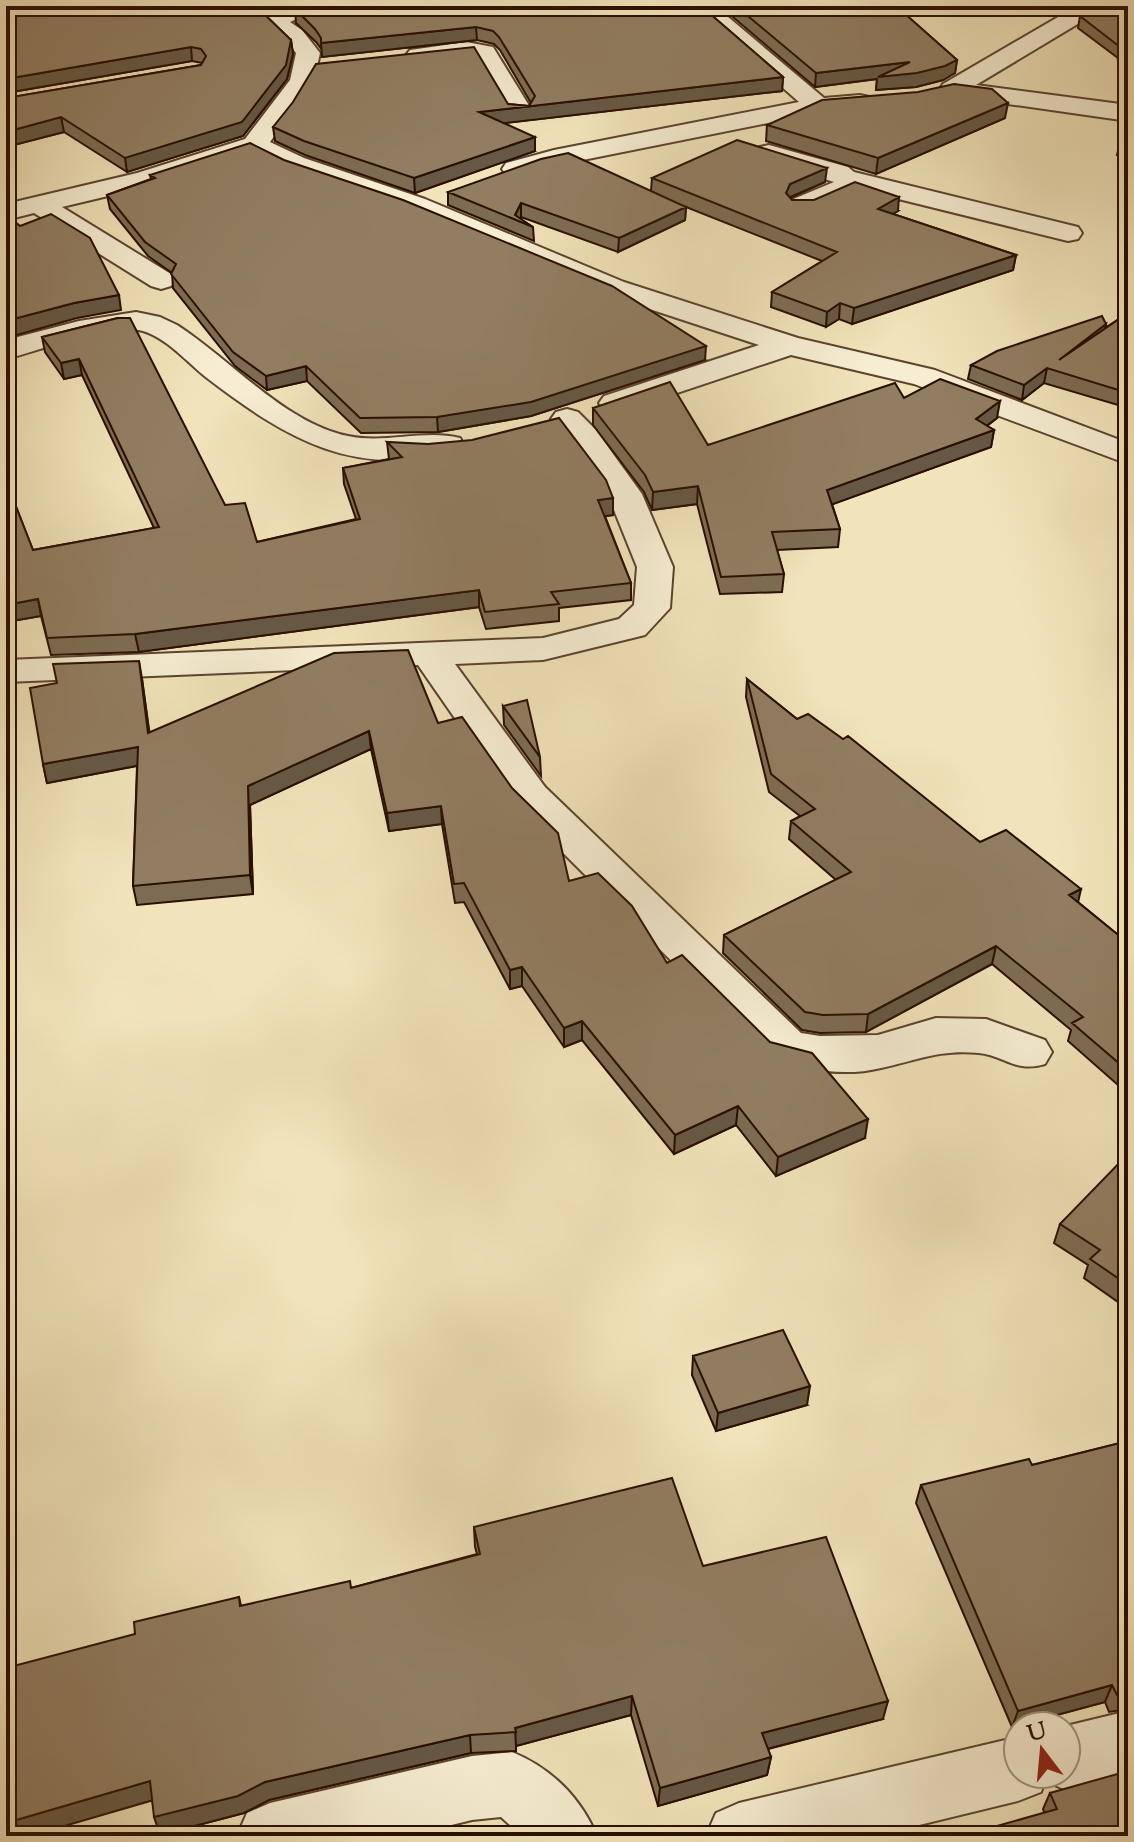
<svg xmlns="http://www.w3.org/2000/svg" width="1134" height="1842" font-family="'Sorts Mill Goudy',serif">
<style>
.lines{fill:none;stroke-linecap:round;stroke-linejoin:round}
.minor-casing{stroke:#5c432e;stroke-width:4}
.minor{fill:#f6edd2;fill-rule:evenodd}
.wall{fill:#7d6c53;stroke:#2a0e00;stroke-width:2}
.shaded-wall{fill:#665844;stroke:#2a0e00;stroke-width:2}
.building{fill:#917d61;stroke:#2a0e00;stroke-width:2}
</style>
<rect width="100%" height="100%" fill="#f1e3ba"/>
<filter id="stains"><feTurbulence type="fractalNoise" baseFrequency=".0025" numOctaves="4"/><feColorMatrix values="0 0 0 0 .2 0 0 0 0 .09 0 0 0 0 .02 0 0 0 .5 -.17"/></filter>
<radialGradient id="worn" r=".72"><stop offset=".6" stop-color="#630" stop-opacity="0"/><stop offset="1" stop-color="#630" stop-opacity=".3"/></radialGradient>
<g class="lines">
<defs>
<path id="minor" d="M288 6H318L315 11 290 22 302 30 320 53 314 80 270 142 304 158 425 199 624 282 798 338 935 370 1128 443V464L914 384 791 355 626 410 615 413 604 410 599 403 604 396 759 345 604 294 405 211 286 170 252 153 154 185 62 207 171 274 176 280 171 286 161 289 151 286 34 213 6 220V204L137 173 245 139 290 80 296 53 286 40 262 21 265 16Z
M690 6H715L824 98 860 95 869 97 872 102 869 107 818 113 558 165 515 177 506 175 502 169 506 163 554 150 799 102Z
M1077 6H1112L1128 11V25L1091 16 976 85 1128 105V121L952 96 943 94 940 89 943 84Z
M466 42 493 47 533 112 529 117H511L476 58C454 54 431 65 410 60L406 55 410 50Z
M769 145 848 167 854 172 1078 227 1082 233 1078 239 1068 241 862 190 811 212H791L787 206 791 200 834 182 760 159 756 153 760 147Z
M136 312 160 317 177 325C230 359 285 423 348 436 385 444 424 429 460 438L464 445 460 452C353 478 288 440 207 378 188 363 167 338 143 331 112 322 39 351 6 359V340L79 321Z
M567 409 578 412 595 429 642 494 673 567 670 608 645 635 543 660 455 664 545 787 801 1033 820 1036 878 1035 936 1018 986 1019 1045 1040 1052 1052 1045 1064C1015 1073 1006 1056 979 1053 940 1049 918 1060 881 1068 845 1077 805 1070 770 1059L515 805 418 665 6 682V660L543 638 619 619 634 605 637 567 608 495 551 419 556 412Z
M1128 1711V1775L1066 1790 1045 1781 1041 1792 1018 1801 874 1836H706L716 1813 739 1803 1018 1737V1774H1066V1726Z
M512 1752C551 1768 580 1797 597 1836H522L501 1817 472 1820 406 1836H237L247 1813 270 1803 472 1756Z"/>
</defs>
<use href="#minor" class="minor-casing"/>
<use href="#minor" class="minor"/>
</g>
<path class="wall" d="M6 6H281L264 14 291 40 293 54 287 79 243 136 127 172 64 132 6 147V98L201 65 202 63 192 61 6 93Z
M701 6 783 77 782 91 504 123 535 151 415 193 305 155 275 141 273 127 508 104 529 106 531 103 500 50 494 44 477 40 322 57V50L316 42 296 23 295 9Z
M720 6H896L957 60 955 73 943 80 916 87 876 90 877 79 815 87Z
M1050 6H1072L1059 13Z
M1128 15V51L1118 58 1078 28 1080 16Z
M1005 118 876 174 766 141 767 125Z
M1128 130V157L1117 155 1121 139Z
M150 175 705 360 531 416 438 432 361 433 307 381 267 390 235 366 173 288 172 273 148 256 110 209 107 195 151 179Z
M652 178 825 182 790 198 792 200 898 211 893 214 1016 255 1013 270 852 324 839 319 826 327 771 307 772 292 822 261 686 207 685 220 618 252 521 217 520 219 533 227 534 241 448 205V192L651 191Z
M1128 313V408L1044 383 1022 400 968 379 971 365 1106 324 1105 328Z
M118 318 225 505 257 542 356 519 344 484 343 468 389 459 387 442 613 498V515L605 516 631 583V600L559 608V621L486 629 479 607 139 652 51 655 41 616 6 622V481L33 550 154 528 82 375 64 379 45 352 42 337Z
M904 398 997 418 987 426 994 430 991 447 832 504 840 529 838 547 777 550 784 574 782 592 720 594 697 504 652 510 644 492 593 425V408L708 445Z
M142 679 149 732 438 723 569 881 667 963 865 1138 776 1176 736 1125 674 1154 582 1040 564 1047 522 986 510 989 464 902 455 903 442 824 389 831 371 749 250 805 253 894 137 905 133 886 137 766 47 783 43 764Z
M747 679 797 719 980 842 1078 902 1128 943V1101L1124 1098 1126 1092 1068 1041 1071 1030 992 964 866 1032 820 1033 802 1030 723 953 724 935 836 880 789 839 791 821 800 816 769 792 746 697Z
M503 706 540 757 541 776 504 725Z
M1128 1159V1309L1084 1278 1088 1265 1054 1243 1060 1224Z
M693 1356 807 1405 716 1431 692 1375Z
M1128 1441V1709L1109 1712 1105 1702 1012 1727 916 1503 921 1485 1032 1465Z
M474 1527 703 1566 883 1719 768 1749 771 1757 767 1775 658 1806 631 1715 516 1746V1751L471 1753 269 1800 244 1813 160 1835 152 1800 135 1634 239 1597 241 1606 351 1588 477 1554 475 1547Z
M1050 1793 1128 1836 1044 1812 1043 1809Z"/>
<path class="shaded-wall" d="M259 6H281L264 13 258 8Z
M1060 6H1072L1059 13Z
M476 27 477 40 322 57 321 43Z
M291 40 293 54 287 79 243 136 127 172 125 158Z
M1128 41V51L1118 58 1120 47Z
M191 47 192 61 6 93V79Z
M957 60 955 73 943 80 916 87 876 90 877 79 815 87 816 73 910 62Z
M783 77 782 91 480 126 479 112Z
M1008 103 1005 118 876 174 878 158Z
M61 117 64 132 6 147V132Z
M535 137V151L415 193 414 178Z
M827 168 825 182 788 198 786 193 790 184Z
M899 197 898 211 876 224 878 209Z
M521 203V217L519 221 515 215Z
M686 207 685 220 618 252 619 238Z
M1016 255 1013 270 852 324 854 308Z
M119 295 121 310 77 318 6 338V321L74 303Z
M840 303 839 319 826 327 827 312Z
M1106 324 1103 338 1059 360Z
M706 346 705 360 531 416 438 432 437 417Z
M79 359 82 375 64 379 61 363Z
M306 366 307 381 267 390 266 376Z
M1047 368 1044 383 1022 400 1024 385Z
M1000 401 997 418 973 436 976 419Z
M994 430 991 447 825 507 827 490Z
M698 486 697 504 652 510 653 492Z
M613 498V515L598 517V500Z
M479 590V607L139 652 135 634Z
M38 599 41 616 6 622V605Z
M139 661 142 679 152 751 148 733Z
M369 731 371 749 250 805 253 894 250 875 248 786Z
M138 747 141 765 47 783 43 764Z
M441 806 442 824 389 831 387 813Z
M1081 889 1077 907 1069 895Z
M996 946 992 964 866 1032 868 1014Z
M522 967V986L510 989V970Z
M582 1021V1040L564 1047V1028Z
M738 1106 736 1125 674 1154 675 1135Z
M868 1119 865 1138 776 1176 778 1157Z
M810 1386 807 1405 716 1431 718 1413Z
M1112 1685 1105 1702 1012 1727 1018 1711Z
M632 1696 631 1715 516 1746 515 1728Z
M888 1701 883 1719 759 1751 762 1733Z
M470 1735 471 1753 269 1800 244 1813 160 1835 154 1817 265 1782Z
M771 1757 767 1775 658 1806 660 1788Z
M150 1781 157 1799 30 1836H17L16 1820Z"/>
<path class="building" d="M6 6H259L258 8 291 40 286 65 242 122 125 158 61 117 6 132V98L201 65 206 56 201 49 191 47 6 79Z
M302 6H701L783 77 479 112 535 137 414 178 304 141 273 127 293 102 316 64 474 47 508 104 529 106 535 96 499 37 493 31 476 27 321 43V38L315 29 295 9Z
M736 6H896L957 60 945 66 917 73 878 77 910 62 816 73Z
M1093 8 1128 15V41L1120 47 1080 16Z
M954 84 992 89 1008 103 878 158 767 125 822 100 918 92Z
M1128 130V140L1121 139Z
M737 140 827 168 790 184 786 193 792 200H814L855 182 899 197 878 209 1016 255 854 308 840 303 827 312 772 292 837 252 652 178Z
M250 143 284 160 403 200 612 286 706 346 531 402 437 417 360 418 306 366 266 376 233 352 171 274 176 264 145 242 107 195 155 178 150 175Z
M568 153 686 207 619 238 521 203 515 215 533 227 448 192 541 159Z
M6 214 20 226 51 214 90 238 119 295 74 303 6 321Z
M1128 313V393L1047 368 1024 385 971 365 997 351 1102 316 1106 324 1059 360Z
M118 318H130L225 505 245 503 257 542 360 519 343 468 402 457 387 442 428 444 472 440 559 418 606 480 613 498 598 500 631 583 551 592 559 604 485 612 479 590 135 634 47 638 38 599 6 605V481L33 550 159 527 79 359 61 363 42 337Z
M940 379 1000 401 976 419 994 430 827 490 840 529 772 532 784 574 721 577 698 486 653 492 645 475 593 408 670 382 708 445 895 383 904 398Z
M408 650 438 723 462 717 512 788 558 833 569 881 598 873 632 906 667 963 682 955 770 1042 812 1053 868 1119 778 1157 738 1106 675 1135 582 1021 564 1028 522 967 510 970 464 883 454 884 441 806 387 813 369 731 248 786 250 875 133 886 138 747 43 764 30 688 57 683 53 664 139 661 148 733 334 653Z
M747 679 797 719 808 714 843 739 848 736 980 842 1006 830 1081 889 1069 895 1128 943V1071L1072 1023 1083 1017 996 946 868 1014 823 1015 805 1012 724 935 851 872 791 821 815 809 771 774Z
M527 700 540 757 503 706Z
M1125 1157 1128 1159V1285L1090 1259 1100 1250 1060 1224Z
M783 1330 810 1386 718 1413 693 1356Z
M1128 1441V1693L1117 1695 1112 1685 1018 1711 921 1485 1029 1459 1032 1465Z
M672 1478 703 1566 826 1537 888 1701 762 1733 771 1757 660 1788 632 1696 515 1728 516 1732 470 1735 265 1782 238 1796 154 1817 150 1781 16 1820 17 1836H6V1668L135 1634 134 1622 239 1597 240 1606 350 1581 351 1588 480 1554 474 1527Z
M1128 1771V1836H962L1057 1809 1050 1793Z"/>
<rect width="1134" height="1842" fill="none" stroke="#f1e3ba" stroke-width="32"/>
<rect x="8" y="8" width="1118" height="1826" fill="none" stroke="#2a0e00" stroke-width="4"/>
<rect x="16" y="16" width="1102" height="1810" fill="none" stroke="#2a0e00" stroke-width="2"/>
<g transform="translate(1042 1750) rotate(344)"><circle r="38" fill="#f6edd2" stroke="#a4947e" stroke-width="2"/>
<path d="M0-6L14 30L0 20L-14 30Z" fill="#8f2418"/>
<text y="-12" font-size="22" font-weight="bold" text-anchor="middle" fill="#2a0e00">U</text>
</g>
<rect width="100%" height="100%" filter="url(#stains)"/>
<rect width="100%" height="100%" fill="url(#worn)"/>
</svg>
